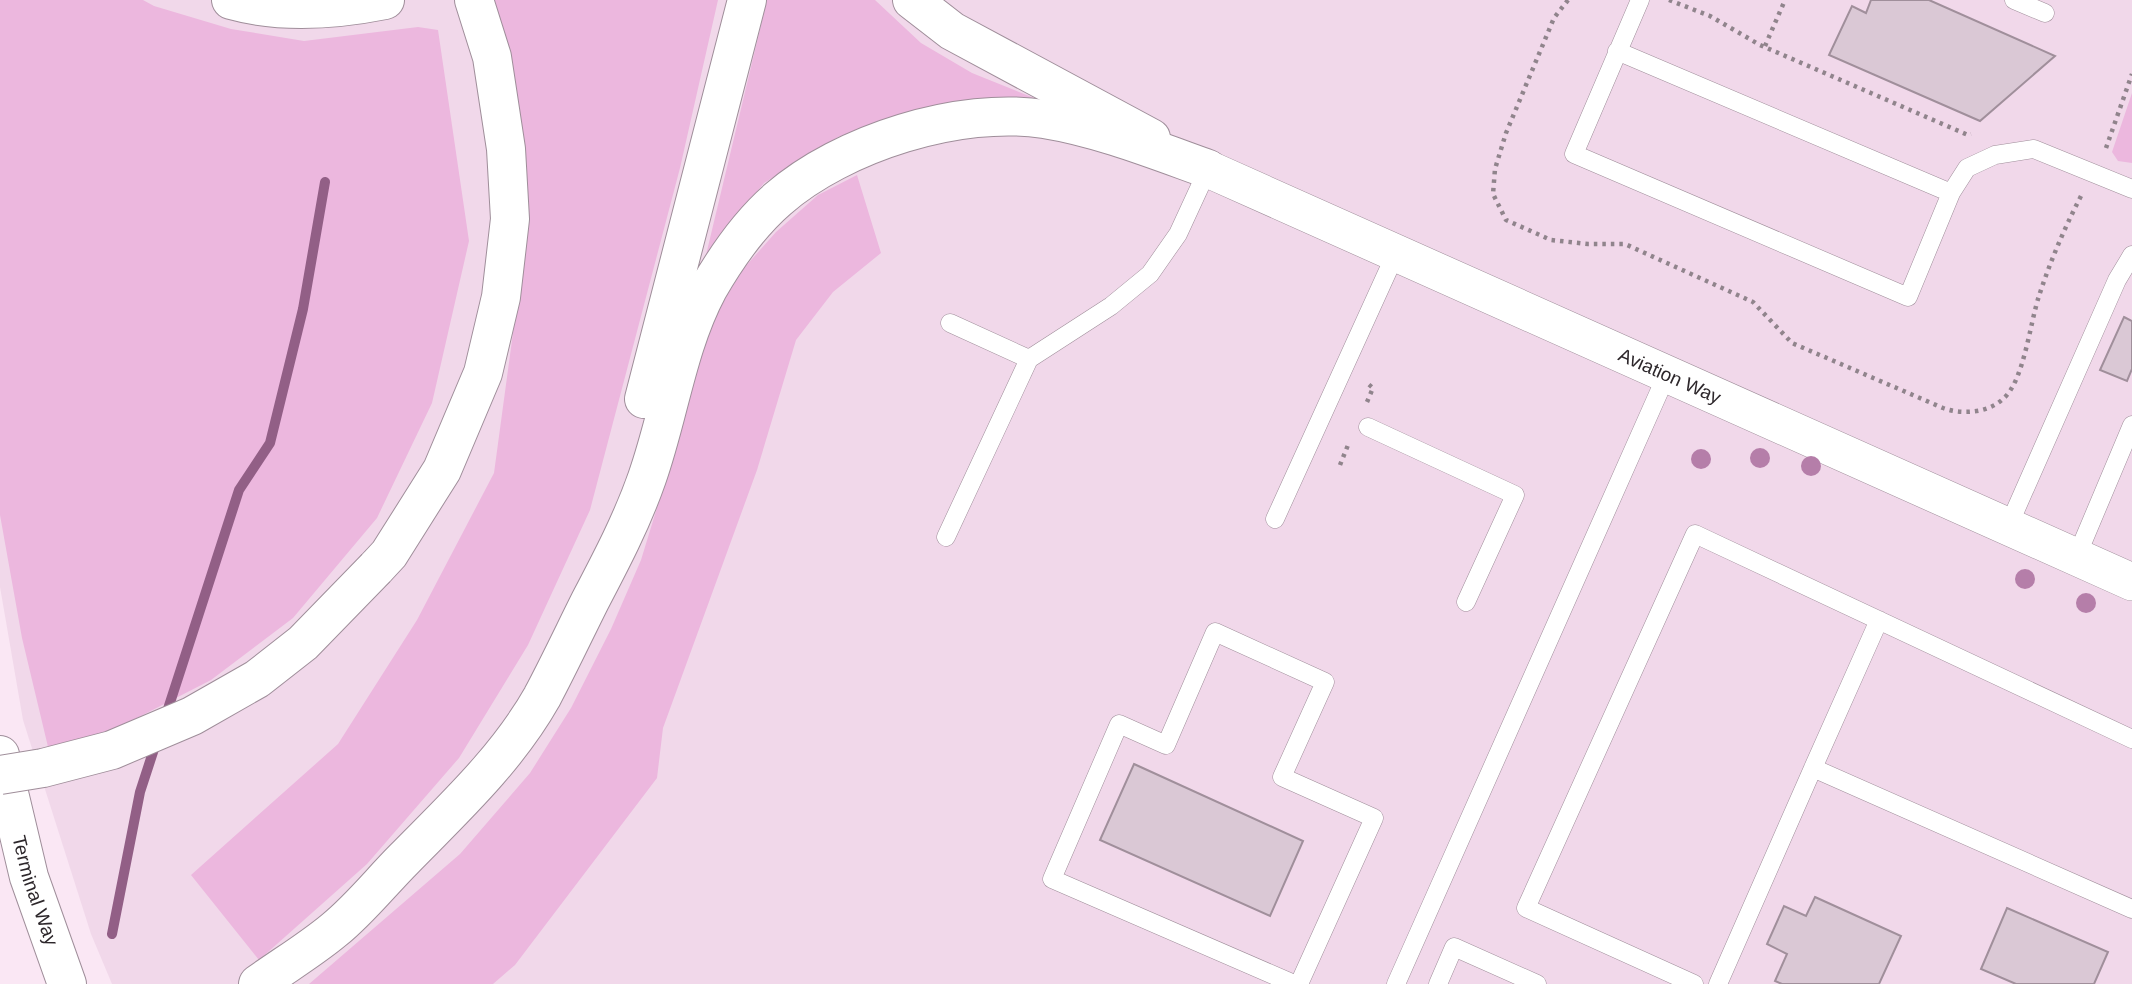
<svg xmlns="http://www.w3.org/2000/svg" width="2132" height="984" font-family="Helvetica,sans-serif">
<style>
.built{fill:#f1d8ea}
.green{fill:#ecb7de}
.lines{fill:none;stroke-linecap:round;stroke-linejoin:round}
.stream{stroke:#925f86;stroke-width:10}
.building{fill:#dac8d5;stroke:#a08f9b;stroke-width:2}
.lane-casing{stroke:#9f8e9a;stroke-width:19}
.street-casing{stroke:#9f8e9a;stroke-width:38}
.secondary-casing{stroke:#9f8e9a;stroke-width:40}
.highway-casing{stroke:#9f8e9a;stroke-width:40}
.path{stroke:#90848c;stroke-width:4.5;stroke-dasharray:3.5 5;stroke-linecap:butt}
.lane{stroke:#fff;stroke-width:18}
.street{stroke:#fff;stroke-width:37}
.secondary{stroke:#fff;stroke-width:38}
.highway{stroke:#fff;stroke-width:38}
.highway-bridge-casing{stroke:#9f8e9a;stroke-width:40;stroke-linecap:butt}
.highway-bridge{stroke:#fff;stroke-width:38}
.tree{fill:#b57ea9}
.labels{text-anchor:middle;dominant-baseline:central;stroke-width:7;stroke-linejoin:round;paint-order:stroke}
.street-label{font-size:19px;fill:#2d272b;stroke:#fdfafc}
</style>
<rect width="100%" height="100%" fill="#fae7f4"/>
<path class="built" d="M0 0H2132V984H112L91 934 23 720 0 587Z"/>
<path class="green" d="M0 0H143L154 6 231 29 304 41 418 27 438 30 469 241 432 403 377 518 293 618 211 680 100 737 49 751 22 638 0 515Z
M490 0H718L680 168 590 510 528 645 459 758 367 864 259 960 191 875 338 744 417 620 494 473 518 296Z
M767 0H875L921 43 972 73 1039 100 898 115 838 137 764 183 706 255Z
M2132 93V163L2118 161 2112 152Z
M857 175 881 253 833 292 796 340 757 470 663 728 657 778 515 965 493 984H309L460 854 530 773 571 708 611 629 641 560 675 449 696 360 718 310 744 268 776 232 818 195Z"/>
<g class="lines">
<path class="stream" d="M165 718 239 490 270 443 303 309 325 182
M112 934 140 792 156 743"/>
</g>
<path class="building" d="M1871 0H1929L2055 56 1980 121 1829 55 1852 6 1866 13Z
M2124 317 2132 321V369L2127 381 2100 370Z
M1134 764 1303 841 1270 916 1100 840Z
M1815 897 1901 936 1879 984H1782L1775 981 1787 954 1767 944 1784 906 1806 916Z
M2007 908 2108 952 2094 984H2016L1981 969Z"/>
<g class="lines">
<defs>
<path id="lane" d="M2014 0 2045 13
M1617 51 1951 193 1908 297 1574 154 1640 0
M1951 193 1967 168 1995 155 2034 149 2132 189
M950 323 1029 359
M1368 427 1515 495 1466 602
M1275 519 1396 253
M2008 527 2117 280 2132 255
M946 537 1029 359 1111 306 1150 274 1178 234 1208 169
M2076 558 2132 425
M1813 768 1879 620
M1294 984 1052 879 1119 724 1166 745 1215 632 1325 682 1282 777 1374 818 1299 984
M1396 984 1667 374
M1438 984 1454 947 1537 984
M1694 984 1526 908 1695 534 2132 739
M1718 984 1813 768 2132 909"/>
<g id="street">
<path id="s1" d="M1208 169 2132 582"/>
</g>
<g id="secondary">
<path d="M231 0C281 14 335 10 385 0"/>
<path d="M912 0 952 31 1151 138"/>
<path id="s2" d="M0 755 29 877 67 984"/>
</g>
<path id="highway" d="M644 399 747 0
M376 568 389 554 442 470 483 373 501 297 510 219 506 149 492 57 474 0
M258 984C283 966 310 950 334 930 359 910 381 882 404 859 453 809 507 759 542 697 559 665 574 633 590 601 611 561 632 521 647 478 669 416 677 347 708 289 727 256 749 224 778 199 842 143 960 106 1044 119 1100 128 1155 150 1208 169"/>
</defs>
<use href="#lane" class="lane-casing"/>
<use href="#street" class="street-casing"/>
<use href="#secondary" class="secondary-casing"/>
<use href="#highway" class="highway-casing"/>
<path class="path" d="M1568 0 1554 18 1506 133 1495 169 1493 194 1506 220 1551 240 1588 244H1625L1753 302 1792 343 1943 408C1962 415 1989 413 2004 398 2024 380 2030 323 2039 296 2050 262 2064 229 2081 196
M1669 0 1710 16 1760 45 1968 135 1971 134
M1765 46 1785 0
M2106 148 2132 74
M1367 402 1373 388 1367 383
M1340 465 1348 445"/>
<use href="#lane" class="lane"/>
<use href="#street" class="street"/>
<use href="#secondary" class="secondary"/>
<use href="#highway" class="highway"/>
<defs>
<path id="highway-bridge" d="M0 775 43 768 112 750 192 716 257 679 303 643 376 568"/>
</defs>
<use href="#highway-bridge" class="highway-bridge-casing"/>
<use href="#highway-bridge" class="highway-bridge"/>
</g>
<g class="tree">
<circle cx="1760" cy="458" r="10"/>
<circle cx="1701" cy="459" r="10"/>
<circle cx="1811" cy="466" r="10"/>
<circle cx="2025" cy="579" r="10"/>
<circle cx="2086" cy="603" r="10"/>
</g>
<g class="labels">
<g class="street-label">
<text stroke="none"><textPath href="#s1" startOffset="506">Aviation Way</textPath></text>
<text stroke="none"><textPath href="#s2" startOffset="140">Terminal Way</textPath></text>
</g>
</g>
</svg>
